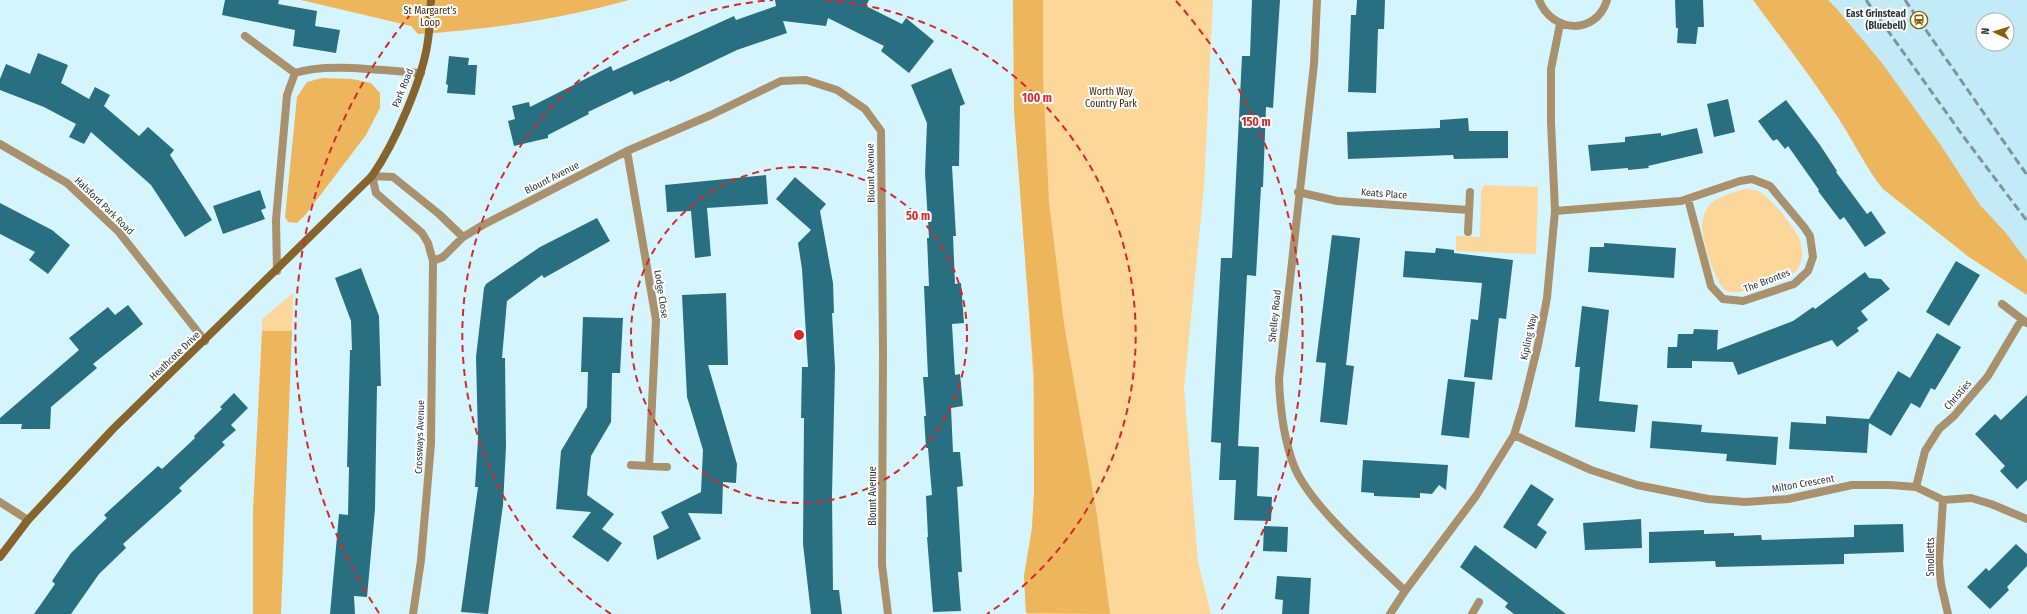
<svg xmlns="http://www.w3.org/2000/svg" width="2027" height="614" font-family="'Fira Sans Condensed',sans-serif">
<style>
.built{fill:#c2ebf7;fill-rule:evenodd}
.green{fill:#fdd699}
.forest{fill:#edb65c}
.building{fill:#287081}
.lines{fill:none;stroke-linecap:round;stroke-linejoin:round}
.lane{stroke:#a9916e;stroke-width:8}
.street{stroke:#a9916e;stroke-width:8}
.secondary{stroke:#86642c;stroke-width:8}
.rail{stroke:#7f959b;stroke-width:3;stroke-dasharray:8 4;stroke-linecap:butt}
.ring{fill:none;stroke:#d62828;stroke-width:2;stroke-dasharray:7 5}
.labels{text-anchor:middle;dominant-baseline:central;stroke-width:4;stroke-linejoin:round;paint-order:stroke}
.park-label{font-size:10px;fill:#3e2800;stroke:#fff}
.poi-label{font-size:10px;font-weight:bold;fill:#2d393d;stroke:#fff;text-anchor:end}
.street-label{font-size:10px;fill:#2d393d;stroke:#fff}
.centre{fill:#d62828;stroke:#fff;stroke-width:2}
.ring-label{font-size:12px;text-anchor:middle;font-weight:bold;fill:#d62828;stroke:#fff;stroke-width:4;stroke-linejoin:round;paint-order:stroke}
</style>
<rect width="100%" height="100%" fill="#d5f5fe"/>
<path class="built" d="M1753 0H2027V295L1969 257 1883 189 1872 175 1845 129 1808 73ZM1983 20H2007V44H1983Z"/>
<path class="green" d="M1013 0H1213L1204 186 1184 388 1198 562 1211 614H1027L1026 612 1024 576 1032 527 1034 492 1033 377 1015 111Z
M1484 185 1538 187 1536 254 1456 251V236L1480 237 1481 191Z
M1745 189C1750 189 1755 189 1760 192 1770 197 1794 227 1799 238 1803 247 1804 261 1797 270 1789 280 1739 297 1727 291 1715 286 1702 238 1702 225 1703 219 1704 212 1708 207 1715 197 1733 192 1745 189Z
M293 293 292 331H262V319Z"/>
<path class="forest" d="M301 0H629C560 19 489 30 418 34L411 26Z
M1013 0H1043V77L1049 202 1064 324 1097 515 1110 614 1026 613 1024 576 1032 528 1034 492V377L1014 112Z
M1753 0H1828L1836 8 1882 63 1940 144 1980 205 2005 232 2027 261V295L1969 257 1883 189C1866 168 1854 142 1839 119 1812 78 1782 39 1753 0Z
M322 78 352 79 371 83 380 93V108L366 135 306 214 297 223 288 222 285 217 297 97 307 82Z
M262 331H292L281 614H253V511Z"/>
<path class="building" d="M225 0H279L278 4 317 11 315 26 340 30 336 53 293 46 295 30 222 15Z
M775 0H869L866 6 902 24 906 18 934 41 909 73 881 51 884 46 828 18 826 26 783 21 787 33 737 50 670 82 669 80 634 95 632 91 588 112 589 114 548 135V138L514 146 508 121 515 119 512 106 529 102 530 107 611 66 613 71 734 16 736 20 776 6Z
M1252 0H1280L1273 108 1266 107 1263 187H1261L1256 276 1247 275 1238 446 1259 447 1257 496 1272 497 1271 521 1234 520 1236 480H1219L1221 443 1211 442 1221 258H1232L1242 56H1250Z
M1357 0H1385L1384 29H1378L1376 93 1348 92 1351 15H1356Z
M1675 0H1703L1704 27H1698L1696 44 1677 43 1678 28H1676Z
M38 53 68 65 61 83 89 99 95 87 110 95 104 106 139 136 148 127 174 150 170 155 212 220 185 237 151 185 91 132 84 144 69 137 76 124 44 107 0 90V79L6 64 30 74Z
M449 56 469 58 468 65H477L475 95 447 93 448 85 446 84Z
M951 68 965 104 960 106 959 166H952L956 236H953L955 284 961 283 964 323 952 324 955 375 960 374 963 406 951 408 953 452H960L963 486 957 487 962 572H958L961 611 933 612 927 537H928L926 496 932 495 928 448H926L924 416H926L923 377H928L924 286H929L927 238H929L925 173 927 123 911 85Z
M1728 99 1735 132 1714 137 1707 104Z
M1786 100 1820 145 1837 171 1836 172 1867 214 1871 211 1886 233 1865 247 1844 217 1840 220 1818 191 1819 190 1788 146 1785 149 1777 139 1773 141 1758 121Z
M1468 118 1469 131H1508V158L1454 159 1453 155 1348 159 1347 132 1440 128V120Z
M1697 128 1703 153 1648 166 1649 168 1628 170V168L1591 171 1588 145 1625 142V137L1661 133V136Z
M766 175 768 204 707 208 711 256 695 258 691 211 667 212 665 185Z
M795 177 826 204 820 211 833 283 834 313H832L835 368 832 494 833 590H839L842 614H811L803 544 804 418H801L802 367H808L802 269 798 243 811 230 776 199Z
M260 190 266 208 261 210 265 219 223 234 213 206Z
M0 203 52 230 70 245 48 274 29 260 35 252 0 234Z
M597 218 610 241 544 278 542 275 507 301 502 358H505L506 447 503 505 488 614 461 612 478 487H475L478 439 476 357 484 288 486 284 540 247Z
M1332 235 1360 238 1346 365 1354 366 1347 425 1320 422 1326 363 1316 362Z
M1604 243 1676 248 1674 278 1588 272 1590 247H1604Z
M1436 248 1454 250V253L1513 260 1506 319 1499 318 1492 380 1464 377 1471 319 1478 320 1482 283 1403 277 1405 251 1435 253Z
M1956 261 1980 275 1949 326 1926 312Z
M361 268 379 316 381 386H377L375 509 367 597 354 596 355 614H330L339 514 348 515 349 467H347L350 350H352L351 321 335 278Z
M1865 272 1869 278 1881 279 1890 289 1861 311 1868 320 1857 328 1859 331 1837 347 1832 340 1738 375 1733 362 1692 361V368H1667L1668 347H1677L1678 334H1693L1694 329 1718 330 1717 350 1793 321 1813 307 1815 309Z
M726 293 728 365H708L737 464 736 483 723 482 722 514 688 513 701 539 657 560 653 536 669 528 661 512 701 492 703 450 687 397 682 295Z
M128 305 143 324 93 364 97 368 51 407 50 429H21L22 424H0V418L79 350 69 338 108 307 115 315Z
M1582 306 1609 310 1599 401 1638 405 1635 432 1575 427 1580 367H1575Z
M583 317 623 318 620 373H612L611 422 591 456 587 495 614 514 602 529 622 543 608 562 572 537 591 512 556 509 561 451 587 407 588 372H581Z
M1937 333 1961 347 1935 390 1931 388 1920 408 1911 403 1891 436 1869 423 1867 453 1789 449 1791 422 1826 424V416L1869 419 1898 371 1910 378Z
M1448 379 1475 382 1469 438 1441 435Z
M234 393 248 408 231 425 236 430 222 442 225 445 179 488 182 491 123 544 126 548 99 574 71 614H34L55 584 52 581 71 553 107 518 104 515 158 466 162 469 195 438 194 436 222 409 220 407Z
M2027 395V480L2017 489 2000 471 2005 466 1975 434 1995 414 2001 420Z
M1652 421 1702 425 1701 432 1778 437 1776 465 1726 461 1727 454 1650 448Z
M1363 460 1448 465 1446 490 1439 485 1432 494 1420 493V498L1374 496V493L1361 492Z
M1531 484 1554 499 1537 525 1547 532 1536 549 1503 527Z
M1641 519 1642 548 1585 550 1583 523Z
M1903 524 1904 552 1844 554V564L1716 567 1715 561 1649 563V532L1704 530V534L1734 533V536L1761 535 1762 540 1854 537V525Z
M1264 526 1288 527 1287 552 1263 551Z
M2016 544 2027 554V566L2007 587 2009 590 1990 609 1967 587 1986 568 1989 571Z
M1475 545 1566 614H1514L1505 607 1508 603 1460 567Z
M1277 576 1311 578 1309 614H1282L1283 600 1275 599Z"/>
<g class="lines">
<path class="lane" d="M245 36 295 73
M277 271 276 220 287 95 295 73C326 62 386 71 421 73"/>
<path class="street" d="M1317 0 1314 64 1279 379C1280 409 1283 437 1294 466 1310 506 1373 559 1405 591
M1539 0C1552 33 1596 36 1607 0
M0 144 67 183 118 231 205 341
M627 151 656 320 649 466
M1298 192 1337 201 1468 210
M1555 211 1681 201 1740 181 1752 179 1770 186 1804 227 1810 236 1813 257 1808 271 1794 284 1743 301 1723 299 1711 286 1688 199
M1468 232 1470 192
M433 261 443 257 463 237 483 225 627 151 711 115 781 81 806 80 837 90 865 109 881 131 883 353 882 565 888 614
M2002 304 2027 323
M1514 435 1591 470 1637 485 1708 499 1745 502 1788 499 1852 485H1890L1916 487 1943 500 1971 498 1991 504 2027 519
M631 465 667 467
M1916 487 1925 451 1939 429 1954 416 1988 376 2022 319
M1943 500 1939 563 1941 584 1948 614
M0 502 28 520
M413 614 421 560 431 444 433 261 428 243 422 233 376 193 372 176 393 177 439 214 463 237
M1390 614 1405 591 1476 496 1514 435 1523 406 1538 345 1547 298 1555 211 1551 122V69L1560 24
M1472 614 1479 602"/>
<path class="secondary" d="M0 557 28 520 113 429 372 176C395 143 423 79 428 40 430 27 430 13 431 0"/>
<path class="rail" d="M1866 0 1963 136 2027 221
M1905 0 2027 175"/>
</g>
<g class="ring">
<circle cx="799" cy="335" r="168"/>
<path d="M611 614A336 336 0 0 1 773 0M825 0A336 336 0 0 1 987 614"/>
<path d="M379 613A504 504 0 0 1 422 1M1176 1A504 504 0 0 1 1219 613"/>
</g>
<defs>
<symbol id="station-ring" viewBox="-11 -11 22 22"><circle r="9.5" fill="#fff" stroke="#8b6002" stroke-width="1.5"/><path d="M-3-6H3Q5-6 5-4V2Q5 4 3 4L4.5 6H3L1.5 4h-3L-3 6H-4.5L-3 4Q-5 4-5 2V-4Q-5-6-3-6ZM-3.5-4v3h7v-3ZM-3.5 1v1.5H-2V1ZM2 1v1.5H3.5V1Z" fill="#8b6002"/></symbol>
</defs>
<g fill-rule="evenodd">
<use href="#station-ring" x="1909" y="10" width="20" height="20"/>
</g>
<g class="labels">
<g class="park-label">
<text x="430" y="11">St Margaret's<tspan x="430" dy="12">Loop</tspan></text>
<text x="1111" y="92">Worth Way<tspan x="1111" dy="12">Country Park</tspan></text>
</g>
<g class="poi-label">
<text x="1906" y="14">East Grinstead<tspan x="1906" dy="12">(Bluebell)</tspan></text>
</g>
<g class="street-label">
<text transform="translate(403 88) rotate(-68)">Park Road</text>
<text transform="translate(871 173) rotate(-91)">Blount Avenue</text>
<text transform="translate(552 178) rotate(-27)">Blount Avenue</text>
<text transform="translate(1384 194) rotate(4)">Keats Place</text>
<text transform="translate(104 206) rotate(44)">Halsford Park Road</text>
<text transform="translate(1767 281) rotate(-21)">The Brontes</text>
<text transform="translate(661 294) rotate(81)">Lodge Close</text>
<text transform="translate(1275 316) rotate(-84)">Shelley Road</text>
<text transform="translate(1529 337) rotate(-78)">Kipling Way</text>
<text transform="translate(175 356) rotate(-44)">Heathcote Drive</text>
<text transform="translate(1958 395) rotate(-49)">Christies</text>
<text transform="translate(420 437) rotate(-88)">Crossways Avenue</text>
<text transform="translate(1803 484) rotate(-10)">Milton Crescent</text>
<text transform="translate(873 496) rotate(-90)">Blount Avenue</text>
<text transform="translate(1931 557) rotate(-90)">Smolletts</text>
</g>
</g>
<circle cx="799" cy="335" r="6" class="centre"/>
<g class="ring-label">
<text x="1037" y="102">100 m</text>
<text x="1256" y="126">150 m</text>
<text x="918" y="220">50 m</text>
</g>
<g transform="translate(1995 32) rotate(274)"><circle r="19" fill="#ffffff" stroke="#abb0b1"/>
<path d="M0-3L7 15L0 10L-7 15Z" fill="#8b6002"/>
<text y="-6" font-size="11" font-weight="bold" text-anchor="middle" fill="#2d393d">N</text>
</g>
</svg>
